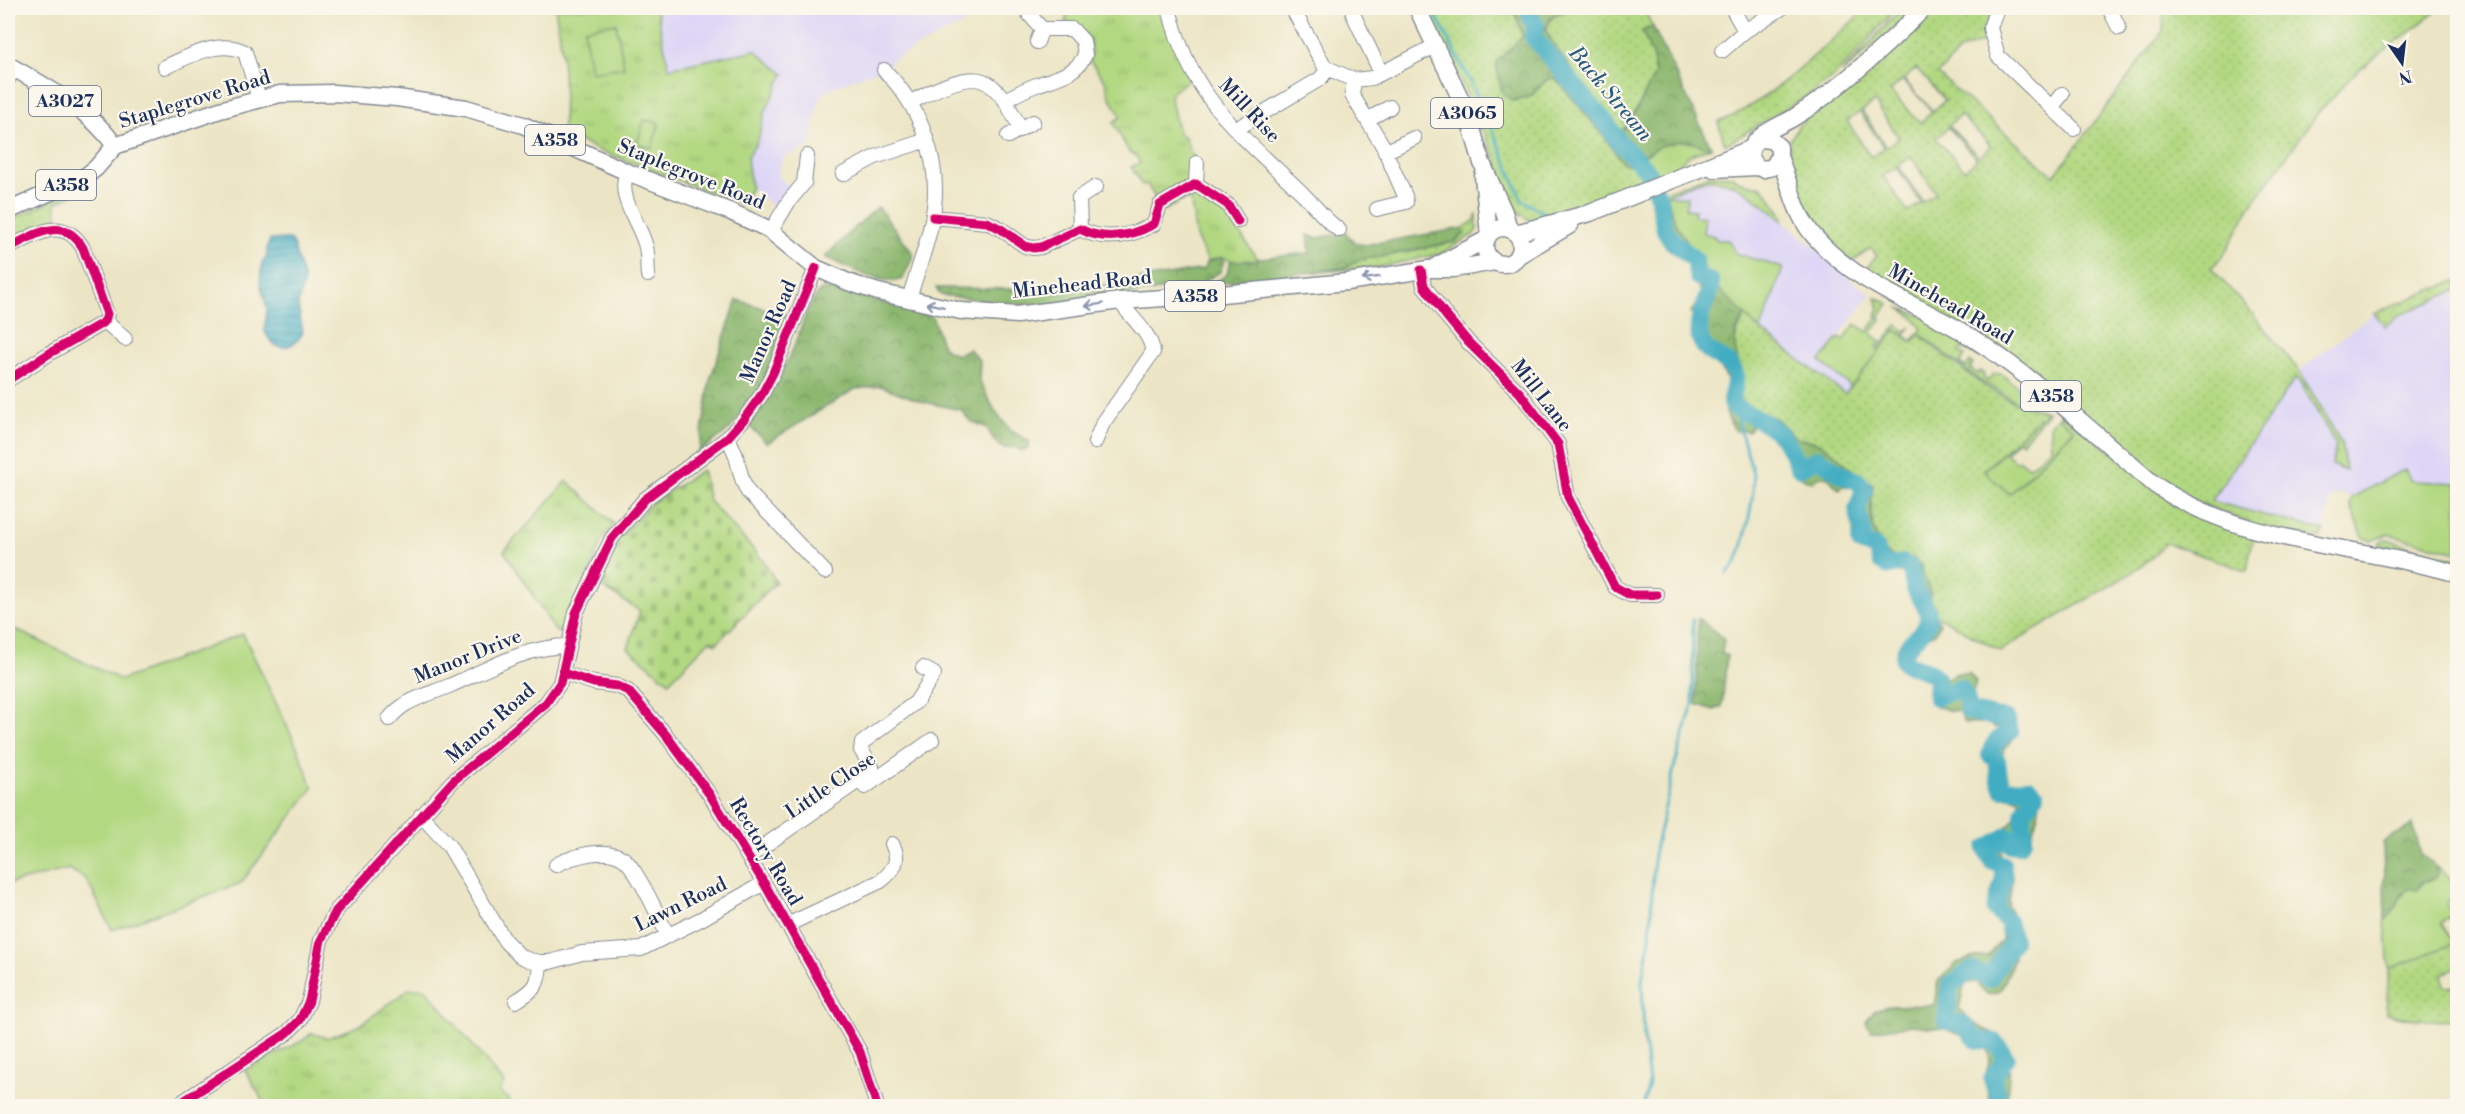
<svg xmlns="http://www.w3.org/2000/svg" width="2465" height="1114" font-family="'Libre Bodoni',serif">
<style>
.built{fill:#ddd5f6}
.grass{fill:url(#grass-dots);stroke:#668470;stroke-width:1.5;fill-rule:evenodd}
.forest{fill:url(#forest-crowns);stroke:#547466;stroke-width:1.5}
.cemetery{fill:url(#cemetery-stones);stroke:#668470;stroke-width:1.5}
.park{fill:url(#park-tufts);stroke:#668470;stroke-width:1.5}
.garden{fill:#b2d881;stroke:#668470;stroke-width:1.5}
.water{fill:url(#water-rules);stroke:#2f6e90;stroke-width:1.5}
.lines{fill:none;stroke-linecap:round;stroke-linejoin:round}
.stream{stroke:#43adc2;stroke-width:3}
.river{stroke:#43adc2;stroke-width:18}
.minor-casing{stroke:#848a92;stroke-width:16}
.major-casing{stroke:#848a92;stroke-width:19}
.minor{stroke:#fff;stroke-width:14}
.major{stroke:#fff;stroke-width:16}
.cycleway-casing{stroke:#fbf7ec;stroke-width:13}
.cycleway{stroke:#d6006c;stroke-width:9}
.oneway{stroke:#8d97ae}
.labels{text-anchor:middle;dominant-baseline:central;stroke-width:4.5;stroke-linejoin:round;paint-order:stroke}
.shield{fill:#fbf7ec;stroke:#5e6b89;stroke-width:1.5}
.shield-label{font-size:18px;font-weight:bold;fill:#1b2f5e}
.street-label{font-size:20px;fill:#1b2f5e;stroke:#fbf7ec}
.water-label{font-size:21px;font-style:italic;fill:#295b81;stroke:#fbf7ec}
</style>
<defs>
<pattern id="grass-dots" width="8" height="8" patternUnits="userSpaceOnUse" patternTransform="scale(1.5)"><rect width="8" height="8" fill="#b2d881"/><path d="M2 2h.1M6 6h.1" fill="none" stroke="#98ba72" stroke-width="1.8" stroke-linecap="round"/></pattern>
<pattern id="forest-crowns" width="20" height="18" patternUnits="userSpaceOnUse" patternTransform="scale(1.5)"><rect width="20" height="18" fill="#8db86f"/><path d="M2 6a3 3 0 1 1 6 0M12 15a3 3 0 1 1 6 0" fill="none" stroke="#72965e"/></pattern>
<pattern id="cemetery-stones" width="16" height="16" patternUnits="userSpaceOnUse" patternTransform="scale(1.5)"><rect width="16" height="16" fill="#b2d881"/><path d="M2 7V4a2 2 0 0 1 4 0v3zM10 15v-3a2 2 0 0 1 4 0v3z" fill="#98ba72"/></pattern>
<pattern id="park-tufts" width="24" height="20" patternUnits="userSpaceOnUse" patternTransform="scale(1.5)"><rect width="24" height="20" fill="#b2d881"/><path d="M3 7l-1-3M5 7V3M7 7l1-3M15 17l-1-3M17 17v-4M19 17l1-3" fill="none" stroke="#98ba72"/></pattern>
<pattern id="water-rules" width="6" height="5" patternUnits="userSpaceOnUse" patternTransform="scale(1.5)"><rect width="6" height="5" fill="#43adc2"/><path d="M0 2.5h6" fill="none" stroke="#378da1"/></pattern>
</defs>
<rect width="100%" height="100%" fill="#fbf7ec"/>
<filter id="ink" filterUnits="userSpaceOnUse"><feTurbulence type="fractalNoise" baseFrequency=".0167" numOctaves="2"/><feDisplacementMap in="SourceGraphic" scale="12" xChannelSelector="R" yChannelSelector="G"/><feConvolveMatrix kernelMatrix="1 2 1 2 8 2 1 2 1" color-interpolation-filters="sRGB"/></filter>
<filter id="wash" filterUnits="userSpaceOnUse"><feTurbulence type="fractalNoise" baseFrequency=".008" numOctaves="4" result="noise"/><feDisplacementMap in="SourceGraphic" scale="24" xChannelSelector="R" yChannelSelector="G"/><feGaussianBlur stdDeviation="1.35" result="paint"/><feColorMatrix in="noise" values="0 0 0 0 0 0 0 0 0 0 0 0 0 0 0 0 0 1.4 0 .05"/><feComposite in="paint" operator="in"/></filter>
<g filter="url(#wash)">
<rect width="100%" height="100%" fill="#ece5c5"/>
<path class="built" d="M656 8H995L891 60 890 65 836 86 823 93 815 115 811 146 783 157 777 175 792 190 776 209 751 187 747 158 758 140 765 112 784 74 755 50 669 68Z
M1704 180 1740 186 1796 231 1859 287H1861L1871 294 1821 360 1851 387 1845 394 1759 329 1677 227 1666 195Z
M2457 280V483L2411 481 2404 469 2351 498 2344 495 2331 496 2325 531 2211 501 2299 371 2374 313Z"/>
<path class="grass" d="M1425 8H1516L1515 13 1523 36 1502 92 1513 101 1532 95 1546 80 1555 78 1605 136 1623 163 1630 165 1635 162 1643 181 1538 221 1527 219 1510 204 1498 163 1475 114 1480 110 1478 105 1473 107Z
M1574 8H1602L1624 12 1633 11 1635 8H1643L1653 27 1643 32 1653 58 1655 74C1645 92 1636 117 1621 131 1597 96 1564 67 1545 29L1554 15Z
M1867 8H1897L1836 75 1809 95 1725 145 1718 122C1765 106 1829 42 1867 8Z
M1902 8H1917L1842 73Z
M1930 8H1993L1986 28V41L1960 50 1938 74 2054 176 2163 31 2164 8H2441L2356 72 2318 113 2251 206 2223 256 2211 268 2250 311 2299 371 2341 442 2346 471 2332 465 2336 445 2303 387 2304 385 2295 378 2211 501 2325 531 2320 538 2267 530 2181 495 2049 389 1862 272 1877 256 1871 248 1852 261 1831 246 1829 238 1801 200 1793 174 1789 147 1791 138 1800 124 1851 82ZM1916 68 1945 100 1933 111 1904 80ZM1902 80 1932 111 1920 123 1890 91ZM1875 102 1899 138 1886 147 1862 111ZM1860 112 1884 148 1871 157 1847 121ZM1960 115 1991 146 1979 157 1949 126ZM1948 127 1977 159 1965 170 1936 139ZM1911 157 1936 193 1923 202 1898 166ZM1897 167 1921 203 1908 212 1883 176Z
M1710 175 1734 176 1737 181 1763 187 1781 213 1783 221C1761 203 1736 177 1706 180 1693 181 1678 191 1666 195L1664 192Z
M84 186 86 188 56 203 57 223 43 225 8 244V221Z
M1477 214V229L1473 235 1440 254 1380 267 1291 274 1344 268 1362 259 1380 257 1453 242 1464 234 1463 228 1475 220Z
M2457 280V290L2400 315 2385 326 2374 313Z
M1745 313 1759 329 1845 394 1895 330 1912 342 1919 334C1956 364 1998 405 2047 411L1984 470 2010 494 2074 430 2058 417 2061 414 2101 445 2253 535 2247 571 2166 543 2154 556 2130 574 2000 651 1934 614 1929 601 1931 593 1924 580 1921 564C1912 562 1900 561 1892 557 1869 542 1868 510 1873 486 1866 478 1858 475 1850 468 1833 453 1823 439 1797 439L1777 419 1741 402 1736 397C1742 376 1736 364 1735 344 1735 332 1742 324 1745 313Z
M2457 942V968L2442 974 2445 986 2457 985V1008L2454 1012 2457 1014V1018C2443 1024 2402 1018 2386 1013L2389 969Z"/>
<path class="forest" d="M1516 8H1574L1554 15 1545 29C1564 67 1597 96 1621 131 1636 117 1645 92 1655 74L1653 58 1642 31 1653 27 1711 147H1698L1690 141 1649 152 1630 165 1623 163 1604 136 1555 78 1546 80 1532 95 1512 101 1502 92 1496 63 1523 36 1515 13Z
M1666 195 1677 227 1715 285 1745 313C1743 320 1739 325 1736 332 1733 342 1736 358 1741 367L1736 397 1741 402 1777 419 1797 439C1823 439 1833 453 1850 468 1858 475 1866 478 1873 486 1867 515 1873 566 1914 558 1921 565 1931 591 1929 601L1936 609 1934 614 1940 623 1936 632 1926 638 1910 657 1912 662 1919 665 1929 662 1947 679 1957 673H1969L1976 682 1971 699 1976 708 2003 710 2017 733 2011 743 2003 750 2004 766 2010 783 2027 780 2039 787C2039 792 2041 797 2040 802 2040 808 2030 844 2027 848L2010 846 2001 850V858C2019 869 2010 890 2008 907 2028 930 2012 968 2000 991L1989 995 1979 987 1977 982 1965 983 1959 1009C1966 1017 1974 1024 1984 1029 1989 1031 1997 1034 2001 1038 2019 1055 2003 1086 2009 1106H1991L1984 1079 1990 1060 1988 1051 1969 1038 1945 1029 1912 1025 1871 1031 1866 1022 1875 1010 1889 1006 1934 1005 1938 981 1957 963 1974 957 1988 956 2002 940V926C1978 903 2002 895 1998 874 1997 867 1984 858 1981 847 2000 829 2017 828 2020 799L1997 795C1994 781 1982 754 1991 741 1995 735 2002 734 2005 727L1995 728 1988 723H1965L1959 711H1950L1934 705 1929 679C1914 678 1905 669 1899 656L1901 646 1924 618C1919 607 1908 585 1908 574 1884 572 1884 566 1868 550H1862L1853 540 1854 509 1859 495 1856 487 1844 486 1839 489 1827 477H1819L1812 482C1785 474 1794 455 1778 439 1771 433 1761 428 1753 423L1749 431H1736C1715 404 1733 400 1726 378 1722 365 1712 363 1705 353 1698 341 1696 325 1691 312L1702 295C1697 282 1688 273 1687 258 1670 243 1656 227 1651 204Z
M878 207 910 249 913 256 903 279C883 287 844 266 825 257L852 230Z
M1463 228 1465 234 1453 242 1380 257 1362 259 1344 268 1211 284 1227 275 1229 264 1232 261 1310 253 1308 235 1316 238 1346 233 1355 243 1365 245Z
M1223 257H1225L1220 272 1198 285 1048 305H1020L941 295 936 288 1019 289 1056 293 1204 269 1208 261Z
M835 289 932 316 943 347 956 355 969 349 980 361 979 380 995 411 1011 431 1029 441V447L1023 451 1014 447 1003 448 995 442 987 428 970 421 961 410 920 401 881 386 855 389 767 443 749 426C767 400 779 378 793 349 802 328 805 307 821 290Z
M737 300 790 316 761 389 729 430 699 452 710 380Z
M1698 618 1724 639 1722 654 1727 655 1722 707 1714 710 1696 704Z
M2413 825 2421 854 2437 868V877L2422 883 2418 890 2403 893 2391 917 2385 921 2383 843 2388 838Z"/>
<path class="cemetery" d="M702 470 709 501 762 559 776 582 716 644 710 640 669 682 628 648 640 611 593 581 616 541 653 502Z"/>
<path class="park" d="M555 8H656L669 68 755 50 784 74 765 112 758 140 747 158 751 187 742 204 598 150 562 133C566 91 563 49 555 8Z
M1056 8H1159L1163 11 1192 78 1172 92 1170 96 1179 134 1185 137 1190 153 1193 154 1194 171 1191 183 1196 193 1225 211 1258 260 1232 261 1222 257 1208 261 1196 237 1190 197 1163 211 1147 184 1142 185 1131 167 1140 163 1136 156 1129 152 1113 122 1121 117 1109 95 1105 81 1090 61C1093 35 1087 31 1065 22L1067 16 1062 8 1057 10Z
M567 481 614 524 602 540 566 630 556 632 504 551Z
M425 988 504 1083 499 1092 509 1099 511 1106H266L245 1070 302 1041 312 1033 327 1038 359 1026 409 989Z"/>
<path class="garden" d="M616 23 624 67 591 72 584 29Z
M644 120 659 123 652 148 637 144Z
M1681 141C1694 141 1697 147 1711 147L1688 156 1676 167 1643 181 1635 162 1660 146Z
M1666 195 1688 197 1686 209 1695 210 1694 216 1705 217 1703 233 1714 236 1717 240H1728L1737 254 1783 268 1762 327 1759 329 1715 285 1677 227Z
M1876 297 1889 304 1879 317 1882 319 1871 333 1881 341 1876 347 1878 349 1897 325 1905 331 1911 327 1904 335 1912 341 1922 329 1914 318 1898 307 1934 321 1982 351 1978 357 1962 348 1959 352 1965 356 1960 363 1966 367 1970 362 1973 364 1970 369 1978 374 1980 371 1984 374 1983 377 1988 381 1994 374H2001L2027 394 2022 405 1979 380 1920 334 1913 342 1896 330 1851 387 1820 361 1839 338 1843 340 1856 324 1867 332 1878 317 1876 315 1879 309Z
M2047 411 2048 412 2046 415 2022 442 2018 440 2006 453 2016 462 2019 459 2029 467 2051 448 2050 425 2058 417 2074 429 2010 494 1984 471Z
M2405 469 2411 481 2457 483V552L2388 534 2371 541 2363 537 2350 504 2351 498Z
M2388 539 2418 550 2457 558V566L2379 544 2382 540Z
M8 626 121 680 243 634 298 749 313 788 241 883 112 930 86 879 69 869 8 884Z
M2437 868 2457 884V896L2448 900 2446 905 2454 913H2457V924L2455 925 2449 917 2441 922 2451 939 2457 936V942L2389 969 2385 921C2395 913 2398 898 2408 889L2418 890 2422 883 2437 877Z"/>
<path class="water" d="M285 239 292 241 304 280 298 305 303 332C299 342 286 351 275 345 270 343 267 335 264 330L267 309 260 283 262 263 267 255V247L270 240Z"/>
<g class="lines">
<path class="stream" d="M1432 8 1481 102 1522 200 1549 216
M1727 573C1730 570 1734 566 1736 562 1744 550 1756 489 1753 475 1748 452 1739 430 1734 407
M1643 1106 1649 1083 1644 1039 1642 980 1650 938 1654 854 1675 764 1693 704V620"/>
<path class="river" d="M1531 8V19L1536 26 1533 37 1607 124 1619 142 1647 170 1659 199 1665 230 1672 241 1694 259 1698 277 1711 282C1709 299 1697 316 1699 333 1703 360 1729 354 1735 374 1737 381 1732 394 1731 401L1734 407C1771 425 1783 428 1799 468L1818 458 1843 475 1858 481 1864 490 1857 509 1863 532 1860 542 1876 548 1881 562 1889 566 1903 563 1910 567C1912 573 1912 579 1914 585 1916 597 1930 606 1928 619 1926 637 1901 641 1904 662 1915 669 1928 668 1937 678L1936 697 1960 688 1966 697 1969 711 2007 720 2010 731C2000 738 1992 743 1990 755L1997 760 1999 777 2003 789 2029 788 2036 795 2023 813 2024 838 2019 845 2010 844 2007 836 1986 849 1993 862 2002 864 2004 877 1995 910 2008 921 2013 941 1989 979 1972 970 1950 985 1946 1021 1963 1024 1977 1040 1995 1042 2006 1058 1992 1079 1999 1098 1995 1106"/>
</g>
</g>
<g filter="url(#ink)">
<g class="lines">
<defs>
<path id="minor" d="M1169 8C1189 94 1235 130 1297 188 1311 201 1323 218 1339 230
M1292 8 1325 67 1354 80 1372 78 1435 46
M1732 8 1745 31
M1997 8 1990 28 1998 56 2074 129
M2109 8 2119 28
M1029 14 1042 29
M1353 14 1381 73
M1722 51 1745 31 1782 8
M165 67C190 56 218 39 245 52L259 99
M884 70C903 89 916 109 925 135 948 197 927 239 909 299
M8 79 14 68
M1354 80 1352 95 1383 146 1405 196 1406 202 1377 209
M1005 100 1021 129
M911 102C928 93 965 73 983 81 992 84 999 93 1005 100 1016 94 1027 88 1039 84 1058 77 1076 74 1085 55L1083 41 1072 29H1042L1037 42
M2052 107 2062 94
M1367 120 1390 107
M1236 129 1320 79 1328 69
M1008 136 1033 122
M1385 152 1414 138
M627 172C616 198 640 222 646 247 648 256 647 266 648 275
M843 174 875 157 927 140
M1196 184 1197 163
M933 217 987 222 1001 229 1025 246 1033 248 1041 247 1080 229C1105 242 1130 237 1154 224L1160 205 1196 184 1228 205 1238 221
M1080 229 1079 198 1096 187
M771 231 789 201 804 183 807 156
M8 248C35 235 63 214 83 248L107 314 105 321 99 325 50 353 8 380
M1421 270 1424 286 1447 317 1468 342 1520 393 1558 444 1568 497 1615 587 1630 595H1657
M105 321 125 339
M727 438C740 455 737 474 748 492L825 572
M1095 442 1103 423 1153 352C1150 331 1131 319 1120 301
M563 673 594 683 617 686 628 691 666 735 710 795 764 883 860 1052 877 1106
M389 719C394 713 399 708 406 704 419 696 435 692 449 686 486 670 527 646 568 646
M865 787 932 740
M421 815 449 846 505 941 520 956 529 960 540 962H550L582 953 641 949 701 919 764 883
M748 857 870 773 872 767 861 750 862 743 916 702 934 674 923 668
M556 865C573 856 606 846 624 859 637 869 660 919 668 936
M787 925 881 881C894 870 901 860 892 844
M516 1001C536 989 539 985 540 962
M176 1106 287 1033 300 1020 309 1001 321 940 336 911 453 781 546 703 560 683 576 613 612 538 645 499 727 438 744 419 762 394 773 373 816 268"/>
<path id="major" d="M1417 8 1467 112 1482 163 1504 212 1509 229
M8 65C45 86 91 110 115 146
M115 146 220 110 280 94 334 93 397 98 466 108 523 125 627 172 731 212 768 229 816 268 848 282 878 292 961 311 1017 315 1120 301 1222 294 1347 282 1429 269H1453L1495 262
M1779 157C1791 185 1794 213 1814 236 1857 286 1920 304 1974 339 2039 381 2096 435 2155 485 2246 546 2355 544 2458 574
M1757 167 1750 156C1750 136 1778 127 1793 118 1839 90 1886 46 1924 8
M1714 169 1757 167 1764 169 1773 167 1779 157V147L1771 140 1760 139
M1483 176 1489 235
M8 211 86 176 96 168 115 146
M1485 246a18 18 0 1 1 36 0a18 18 0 1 1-36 0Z
M1516 233 1590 213 1750 149
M1519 255 1570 225
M1438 265 1487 239"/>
</defs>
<use href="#minor" class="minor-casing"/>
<use href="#major" class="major-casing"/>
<use href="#minor" class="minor"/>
<use href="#major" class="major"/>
<defs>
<path id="cycleway" d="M933 217 987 222 1001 229 1025 246 1033 248 1041 247 1080 229C1105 242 1130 237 1154 224L1160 205 1196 184 1228 205 1238 221
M8 248C35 235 63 214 83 248L107 314 105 321 99 325 50 353 8 380
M1421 270 1424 286 1447 317 1468 342 1520 393 1558 444 1568 497 1615 587 1630 595H1657
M563 673 594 683 617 686 628 691 666 735 710 795 764 883 860 1052 877 1106
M176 1106 287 1033 300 1020 309 1001 321 940 336 911 453 781 546 703 560 683 576 613 612 538 645 499 727 438 744 419 762 394 773 373 816 268"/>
</defs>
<use href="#cycleway" class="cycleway-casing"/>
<use href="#cycleway" class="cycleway"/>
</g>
<defs><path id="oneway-shaft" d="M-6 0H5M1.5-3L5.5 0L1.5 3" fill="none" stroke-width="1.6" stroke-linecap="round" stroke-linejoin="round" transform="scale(1.5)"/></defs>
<g class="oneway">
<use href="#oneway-shaft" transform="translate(1371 278) rotate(171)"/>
<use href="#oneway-shaft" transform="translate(935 305) rotate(-168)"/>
<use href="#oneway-shaft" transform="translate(1094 305) rotate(171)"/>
</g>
</g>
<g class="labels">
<g class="shield">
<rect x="29" y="86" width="72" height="30" rx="4.5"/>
<rect x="1431" y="98" width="72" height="30" rx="4.5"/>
<rect x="525" y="125" width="60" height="30" rx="4.5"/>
<rect x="36" y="170" width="60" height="30" rx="4.5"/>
<rect x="1165" y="281" width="60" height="30" rx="4.5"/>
<rect x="2021" y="381" width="60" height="30" rx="4.5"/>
</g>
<g class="shield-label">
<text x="65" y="101">A3027</text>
<text x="1467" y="113">A3065</text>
<text x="555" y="140">A358</text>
<text x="66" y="185">A358</text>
<text x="1195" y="296">A358</text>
<text x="2051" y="396">A358</text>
</g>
<g class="street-label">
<text transform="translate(195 100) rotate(-17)">Staplegrove Road</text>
<text transform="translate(1249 111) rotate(47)">Mill Rise</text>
<text transform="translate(691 175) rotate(22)">Staplegrove Road</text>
<text transform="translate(1082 285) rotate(-6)">Minehead Road</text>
<text transform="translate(1950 305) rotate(30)">Minehead Road</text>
<text transform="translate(769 332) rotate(-66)">Manor Road</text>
<text transform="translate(1541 396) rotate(52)">Mill Lane</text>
<text transform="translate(468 657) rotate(-22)">Manor Drive</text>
<text transform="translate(491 724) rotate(-41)">Manor Road</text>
<text transform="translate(831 786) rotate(-34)">Little Close</text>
<text transform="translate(765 852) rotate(59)">Rectory Road</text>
<text transform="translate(681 905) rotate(-26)">Lawn Road</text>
</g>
<g class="water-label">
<text transform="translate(1610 94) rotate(50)">Back Stream</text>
</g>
</g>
<rect width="2465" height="1114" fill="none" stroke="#fbf7ec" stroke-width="30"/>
<g transform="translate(2402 63) rotate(166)" stroke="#fbf7ec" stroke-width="4.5" paint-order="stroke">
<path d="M0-4.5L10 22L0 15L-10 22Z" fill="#1b2f5e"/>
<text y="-9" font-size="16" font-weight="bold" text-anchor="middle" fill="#1b2f5e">N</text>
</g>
</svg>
